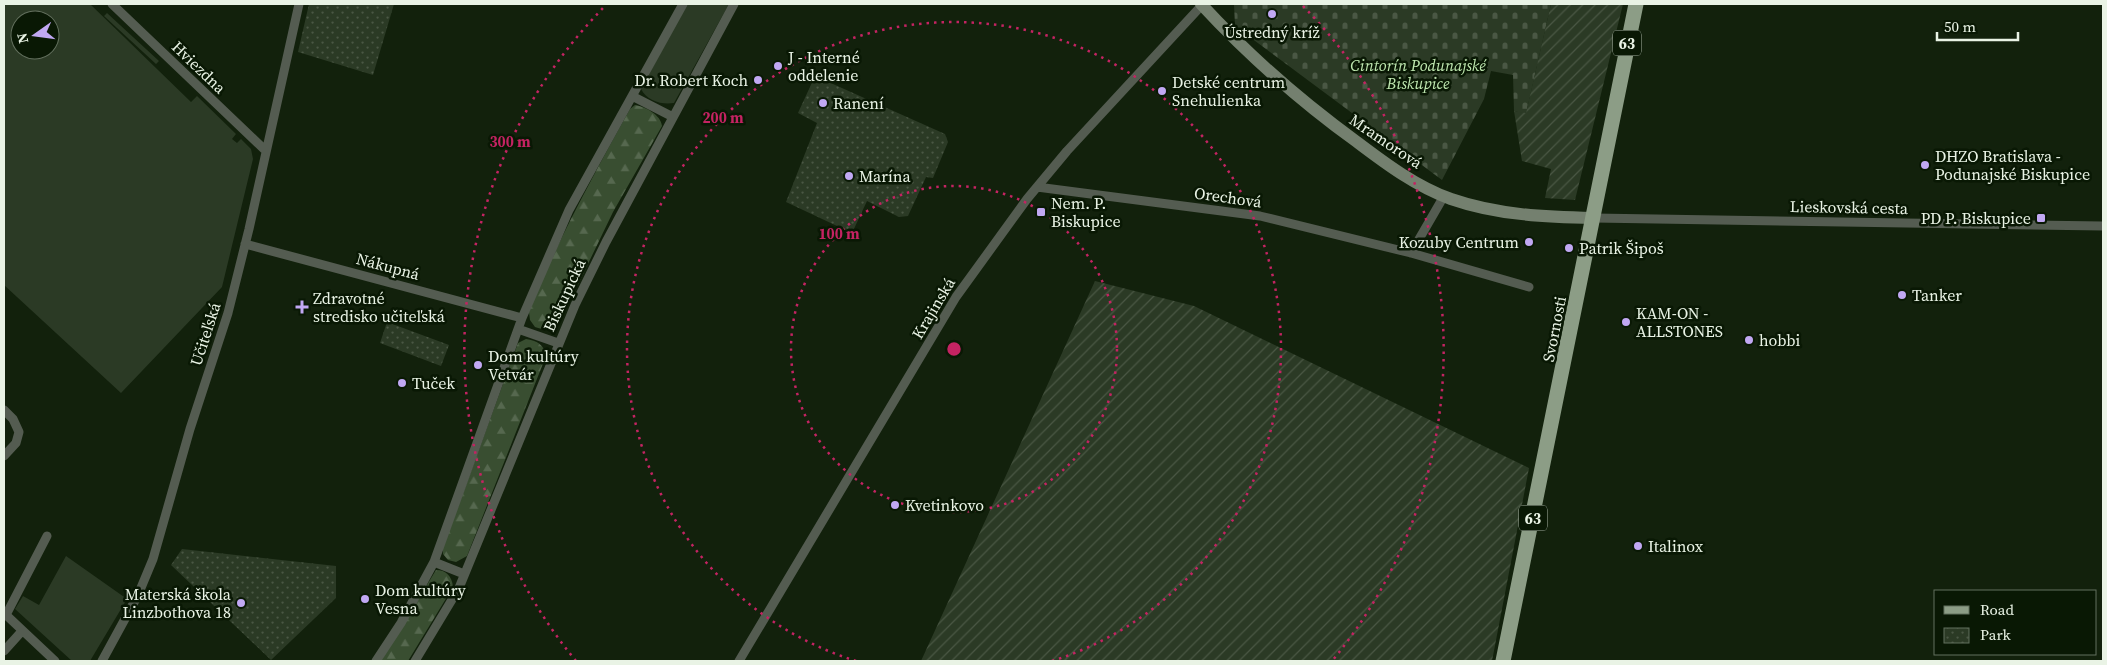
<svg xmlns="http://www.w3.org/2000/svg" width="2107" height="665" font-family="'Source Serif 4',serif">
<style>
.grass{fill:#2b3a25;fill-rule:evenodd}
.forest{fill:url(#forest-firs)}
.cemetery{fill:url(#cemetery-stones)}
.park{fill:url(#park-dots)}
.garden{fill:url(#garden-furrows)}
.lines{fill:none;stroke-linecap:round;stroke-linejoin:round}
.street{stroke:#545c51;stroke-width:9}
.secondary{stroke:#74806f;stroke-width:12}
.primary{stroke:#8c9d86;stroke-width:15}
.ring{fill:none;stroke:#c42362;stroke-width:2.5;stroke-dasharray:2.5 5}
.poi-dot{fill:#c1a8f3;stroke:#091804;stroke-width:2}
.labels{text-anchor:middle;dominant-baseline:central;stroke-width:5;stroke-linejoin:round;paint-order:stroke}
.shield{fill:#091804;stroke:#a6b1a2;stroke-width:1}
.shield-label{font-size:15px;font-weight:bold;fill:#e9f3e5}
.poi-label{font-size:16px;fill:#e9f3e5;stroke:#091804;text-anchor:start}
.park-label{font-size:16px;font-style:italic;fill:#bfe8b0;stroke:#091804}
.street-label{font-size:16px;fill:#e9f3e5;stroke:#091804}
.centre{fill:#c42362;stroke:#091804;stroke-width:2.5}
.ring-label{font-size:15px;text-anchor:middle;font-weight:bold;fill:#c42362;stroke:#091804;stroke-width:5;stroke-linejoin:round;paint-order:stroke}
</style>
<defs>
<pattern id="forest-firs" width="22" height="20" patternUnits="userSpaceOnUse" patternTransform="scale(1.25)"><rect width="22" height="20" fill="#394e31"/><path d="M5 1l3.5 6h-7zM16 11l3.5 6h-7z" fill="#56684f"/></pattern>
<pattern id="cemetery-stones" width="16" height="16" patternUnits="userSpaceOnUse" patternTransform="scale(1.25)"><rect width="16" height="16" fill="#2b3a25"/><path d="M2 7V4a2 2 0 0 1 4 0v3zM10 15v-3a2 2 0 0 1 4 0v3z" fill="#4a5744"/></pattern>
<pattern id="park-dots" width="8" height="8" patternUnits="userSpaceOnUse" patternTransform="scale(1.25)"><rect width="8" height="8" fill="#2b3a25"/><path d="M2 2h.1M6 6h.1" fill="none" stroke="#4a5744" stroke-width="1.8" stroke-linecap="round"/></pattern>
<pattern id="garden-furrows" width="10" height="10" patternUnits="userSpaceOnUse" patternTransform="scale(1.25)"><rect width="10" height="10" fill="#2b3a25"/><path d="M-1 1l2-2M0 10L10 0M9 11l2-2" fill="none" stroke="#4a5744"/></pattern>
</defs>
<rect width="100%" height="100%" fill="#12210c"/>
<path class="grass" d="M4 4H90L191 102 197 96 236 134 232 139 237 143 241 139 251 149 253 159 222 287 121 393 4 285ZM20 20H50V50H20Z
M687 4H729L674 103C662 105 647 101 641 89Z
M107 13 159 61 156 64 104 16Z
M66 556 127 599 90 661H72L15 609 23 596 39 605Z"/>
<path class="forest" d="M635 105C646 107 661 115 662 126L613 212 559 324C552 332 544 330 535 327L530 320 529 312C557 241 593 176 630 109Z
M526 339C537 341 544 344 546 356L467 556 456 562 448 560 443 554V548L518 343Z
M436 570C446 570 452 576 453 587L408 661H381Z"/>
<path class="cemetery" d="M1234 4H1551L1526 114 1514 111 1513 75 1491 71 1484 99 1442 180 1235 26Z"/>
<path class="park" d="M309 4H394L373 75 298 52Z
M815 76 945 134 948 142 933 178 926 177 908 216 899 217 867 201 852 233 786 202 817 123 798 113Z
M387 322 449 345 441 366 380 343Z
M182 549 336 566V598L271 660 171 565Z"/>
<path class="garden" d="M1551 4H1623L1575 200 1545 198 1551 169 1522 161 1514 111 1526 113Z
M1095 281 1194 306 1529 468 1492 661H921Z"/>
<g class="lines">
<path class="street" d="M112 4 266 151
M632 96 673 117
M1037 187 1260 216 1411 253 1529 287
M1594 218 2103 226
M245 244 522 318
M1411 253 1444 196
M518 329 558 343
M4 410 13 419 19 432 16 443 4 456
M434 562 464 574
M4 613 55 661
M6 615 47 536
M4 651 22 631
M102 661 138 595 153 559 190 429 228 313 249 229 299 4
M376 661 401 623 434 562 522 318 569 210 683 4
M415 661 459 588 575 305 606 242 734 4
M739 661 956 297 1027 199 1067 151 1203 4"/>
<path class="secondary" d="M1201 4C1250 57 1299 100 1357 142 1386 164 1417 187 1451 199 1497 215 1546 217 1594 218"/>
<path class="primary" d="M1503 661 1636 4"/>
</g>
<g class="ring">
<circle cx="954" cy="349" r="163"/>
<path d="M856 661A327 327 0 1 1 1052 661"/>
<path d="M576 661A490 490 0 0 1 605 6M1303 6A490 490 0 0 1 1332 661"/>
</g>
<g class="poi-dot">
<circle cx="1272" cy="14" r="5"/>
<circle cx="778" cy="66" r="5"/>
<circle cx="758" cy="80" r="5"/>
<circle cx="1162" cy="91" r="5"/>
<circle cx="823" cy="103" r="5"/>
<circle cx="1925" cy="165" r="5"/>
<circle cx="849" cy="176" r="5"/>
<rect x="1036" y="207" width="10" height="10" rx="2.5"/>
<rect x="2036" y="213" width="10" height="10" rx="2.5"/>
<circle cx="1529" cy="242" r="5"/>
<circle cx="1569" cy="248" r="5"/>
<circle cx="1902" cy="295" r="5"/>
<path d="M299.5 299.5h5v5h5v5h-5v5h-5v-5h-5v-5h5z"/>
<circle cx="1626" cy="322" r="5"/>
<circle cx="1749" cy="340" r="5"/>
<circle cx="478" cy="365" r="5"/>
<circle cx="402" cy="383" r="5"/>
<circle cx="895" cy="505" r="5"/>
<circle cx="1638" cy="546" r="5"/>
<circle cx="365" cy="599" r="5"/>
<circle cx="241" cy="603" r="5"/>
</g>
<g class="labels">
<g class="shield">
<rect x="1613" y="30.5" width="28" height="25" rx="4"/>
<rect x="1519" y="505.5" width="28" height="25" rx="4"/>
</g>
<g class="shield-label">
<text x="1627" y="43">63</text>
<text x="1533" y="518">63</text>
</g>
<g class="poi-label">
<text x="1272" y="32" text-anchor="middle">Ústredný kríž</text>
<text x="788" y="57">J - Interné<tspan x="788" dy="18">oddelenie</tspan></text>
<text x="748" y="80" text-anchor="end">Dr. Robert Koch</text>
<text x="1172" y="82">Detské centrum<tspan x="1172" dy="18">Snehulienka</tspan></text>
<text x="833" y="103">Ranení</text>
<text x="1935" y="156">DHZO Bratislava -<tspan x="1935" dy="18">Podunajské Biskupice</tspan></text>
<text x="859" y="176">Marína</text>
<text x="1051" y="203">Nem. P.<tspan x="1051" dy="18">Biskupice</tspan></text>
<text x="2031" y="218" text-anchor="end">PD P. Biskupice</text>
<text x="1519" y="242" text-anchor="end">Kozuby Centrum</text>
<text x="1579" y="248">Patrik Šipoš</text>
<text x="1912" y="295">Tanker</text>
<text x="313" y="298">Zdravotné<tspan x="313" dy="18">stredisko učiteľská</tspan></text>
<text x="1636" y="313">KAM-ON -<tspan x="1636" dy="18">ALLSTONES</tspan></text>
<text x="1759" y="340">hobbi</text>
<text x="488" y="356">Dom kultúry<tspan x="488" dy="18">Vetvár</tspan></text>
<text x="412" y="383">Tuček</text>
<text x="905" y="505">Kvetinkovo</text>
<text x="1648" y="546">Italinox</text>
<text x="375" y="590">Dom kultúry<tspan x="375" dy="18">Vesna</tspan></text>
<text x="231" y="594" text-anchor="end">Materská škola<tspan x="231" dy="18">Linzbothova 18</tspan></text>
</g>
<g class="park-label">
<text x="1418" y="65">Cintorín Podunajské<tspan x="1418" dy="18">Biskupice</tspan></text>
</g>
<g class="street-label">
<text transform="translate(199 67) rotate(44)">Hviezdna</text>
<text transform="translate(1386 141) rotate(34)">Mramorová</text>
<text transform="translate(1228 197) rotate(8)">Orechová</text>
<text transform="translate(1849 207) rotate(1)">Lieskovská cesta</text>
<text transform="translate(388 266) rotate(15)">Nákupná</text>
<text transform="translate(564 295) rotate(-65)">Biskupická</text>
<text transform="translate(933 308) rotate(-59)">Krajinská</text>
<text transform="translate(1554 329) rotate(-79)">Svornosti</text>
<text transform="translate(205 334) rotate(-72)">Učiteľská</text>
</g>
</g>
<circle cx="954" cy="349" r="8" class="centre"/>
<g class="ring-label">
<text x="723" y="123">200 m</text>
<text x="510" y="147">300 m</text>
<text x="839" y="239">100 m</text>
</g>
<rect width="2107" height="665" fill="none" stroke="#e9f3e5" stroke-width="10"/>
<rect x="1934" y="590" width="162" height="65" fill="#091804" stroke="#63705e"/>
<rect x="1944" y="606" width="25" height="8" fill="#8c9d86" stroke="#63705e"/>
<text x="1980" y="615" font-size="15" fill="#e9f3e5">Road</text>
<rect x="1944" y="628" width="25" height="15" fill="url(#park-dots)" stroke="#63705e"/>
<text x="1980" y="640" font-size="15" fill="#e9f3e5">Park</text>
<g transform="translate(35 35) rotate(256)"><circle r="24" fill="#091804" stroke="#63705e"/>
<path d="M0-4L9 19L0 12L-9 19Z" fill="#c1a8f3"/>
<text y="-8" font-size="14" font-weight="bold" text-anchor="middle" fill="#e9f3e5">N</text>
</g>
<path d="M1937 32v8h81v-8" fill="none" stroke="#e9f3e5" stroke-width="2.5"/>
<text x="1944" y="32" font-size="15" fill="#e9f3e5" stroke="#091804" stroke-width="4" paint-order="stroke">50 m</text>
</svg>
